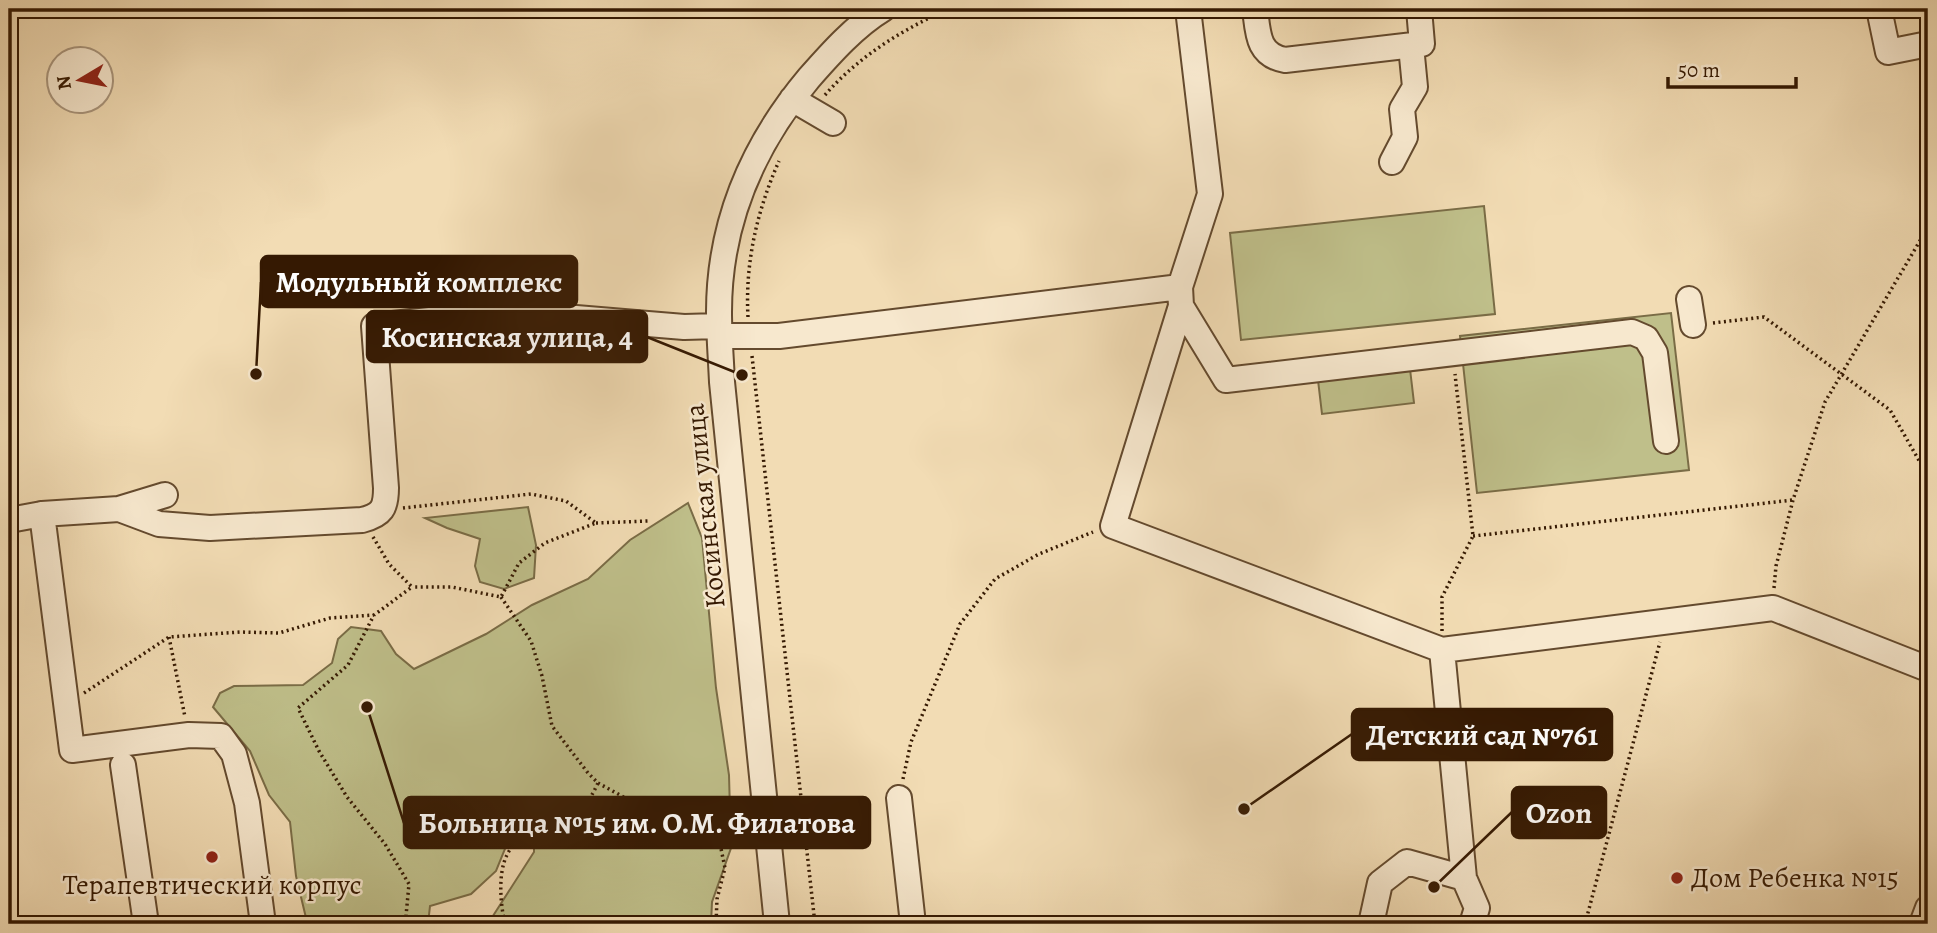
<svg xmlns="http://www.w3.org/2000/svg" width="1937" height="933" font-family="Alegreya,serif">
<style>
.green{fill:#bfbf8a;stroke:#7a6c46;stroke-width:2}
.lines{fill:none;stroke-linecap:round;stroke-linejoin:round}
.minor-casing{stroke:#644a2e;stroke-width:28}
.path{stroke:#351902;stroke-width:3.5;stroke-dasharray:2 3.5;stroke-linecap:butt}
.minor{stroke:#f7e8ce;stroke-width:24}
.poi-dot{fill:#8f2418;stroke:#f7e8ce;stroke-width:2.5}
.labels{text-anchor:middle;dominant-baseline:central;stroke-width:5;stroke-linejoin:round;paint-order:stroke}
.street-label{font-size:28px;fill:#351902;stroke:#f7e8ce}
.poi-label{font-size:28px;fill:#351902;stroke:#f7e8ce;text-anchor:start}
.leader{fill:none;stroke:#351902;stroke-width:2.5}
.callout-dot{fill:#351902;stroke:#f7e8ce;stroke-width:2.5}
.callout{fill:#351902;stroke:#351902;stroke-width:2.5}
.callout-label{font-size:30px;text-anchor:middle;font-weight:bold;fill:#fff}
</style>
<rect width="100%" height="100%" fill="#f2dcb4"/>
<filter id="stains"><feTurbulence type="fractalNoise" baseFrequency=".00286" numOctaves="4"/><feColorMatrix values="0 0 0 0 .2 0 0 0 0 .09 0 0 0 0 .02 0 0 0 .5 -.17"/></filter>
<radialGradient id="worn" r=".72"><stop offset=".6" stop-color="#630" stop-opacity="0"/><stop offset="1" stop-color="#630" stop-opacity=".3"/></radialGradient>
<path class="green" d="M1484 206 1495 314 1241 340 1230 233Z
M1671 313 1689 470 1477 493 1460 336Z
M1410 369 1414 403 1322 414 1318 380Z
M688 503 702 538 716 688 729 775 731 848 712 902 711 924H491V919L534 852V837L520 816 503 823 507 844 496 871 471 894 430 906 428 924H311L307 922 296 876 290 822 269 795 250 751 213 707 220 693 234 686 303 685 332 663 338 639 351 627 381 631 396 654 414 669 486 634 532 605 588 579 630 540Z
M528 507 536 545 534 578 504 589 480 582 475 566 480 539 447 528 425 518Z"/>
<g class="lines">
<defs>
<path id="minor" d="M1188 9 1210 194 1180 287 1181 306 1113 526 1442 650 1773 608 1928 669
M1255 9C1258 32 1257 55 1285 60L1422 44 1419 9
M1879 9 1888 52 1928 44
M792 99 833 123
M1392 162 1405 137 1402 109 1415 87 1411 46
M1689 299 1693 325
M1181 306 1226 380 1632 332 1646 338 1655 353 1666 441
M720 336H779L1180 287
M119 509 159 524 210 528 362 520C382 515 386 508 386 488L374 326 504 312 684 327 719 326
M9 514 15 519 42 514 119 509 165 495
M42 514 72 750 189 735 221 736 234 754 247 803 263 924
M1442 650 1464 878 1477 908 1472 924
M123 765 146 924
M899 798 913 924
M777 924 722 382C721 359 719 336 719 312 719 223 752 146 809 78 831 53 855 26 883 9
M1371 924 1380 883 1407 862 1464 878
M1922 924 1928 908"/>
</defs>
<use href="#minor" class="minor-casing"/>
<path class="path" d="M825 95C859 56 902 30 948 9
M748 317C745 262 757 211 779 161
M1713 323 1764 317 1890 410 1928 476
M752 356 815 924
M403 508 531 494 566 501 596 523 545 543 519 563 501 597 452 587H412
M596 523 648 521
M1473 536 1793 500
M373 537 389 564 412 587 374 615 348 665 298 708 319 751 347 797 385 844 409 884 406 916 401 924
M1774 588 1776 566 1793 500 1825 402 1928 227
M501 597 531 641 542 676 552 726 588 773 598 783C590 800 581 814 564 824 549 833 527 833 514 845 496 862 500 903 505 924
M1442 631V597L1473 536 1455 374
M169 637 185 717
M84 693 169 637 240 632 279 633 330 618 374 615
M903 779 911 742 960 624 995 579 1039 554 1093 532
M598 783 629 800 708 822 718 834 725 868 717 899 716 924
M406 916 417 924
M1585 924 1660 642"/>
<use href="#minor" class="minor"/>
</g>
<g class="poi-dot">
<circle cx="212" cy="857" r="7"/>
<circle cx="1677" cy="878" r="7"/>
</g>
<g class="labels">
<g class="street-label">
<text transform="translate(705 506) rotate(-96)">Косинская улица</text>
</g>
<g class="poi-label">
<text x="1691" y="878">Дом Ребенка №15</text>
<text x="212" y="885" text-anchor="middle">Терапевтический корпус</text>
</g>
</g>
<path class="leader" d="M256 374L261 282M742 375L647 337M1244 809L1352 734M1434 887L1512 812M367 707L404 823"/>
<g class="callout-dot">
<circle cx="256" cy="374" r="7"/>
<circle cx="742" cy="375" r="7"/>
<circle cx="1244" cy="809" r="7"/>
<circle cx="1434" cy="887" r="7"/>
<circle cx="367" cy="707" r="7"/>
</g>
<g class="callout">
<rect x="261" y="256" width="316" height="51" rx="7"/>
<rect x="367" y="311" width="280" height="51" rx="7"/>
<rect x="1352" y="709" width="260" height="51" rx="7"/>
<rect x="1512" y="787" width="94" height="51" rx="7"/>
<rect x="404" y="797" width="466" height="51" rx="7"/>
</g>
<g class="callout-label">
<text x="419" y="292">Модульный комплекс</text>
<text x="507" y="347">Косинская улица, 4</text>
<text x="1482" y="745">Детский сад №761</text>
<text x="1559" y="823">Ozon</text>
<text x="637" y="833">Больница №15 им. О.М. Филатова</text>
</g>
<rect width="1937" height="933" fill="none" stroke="#f2dcb4" stroke-width="35"/>
<rect x="10" y="10" width="1916" height="912" fill="none" stroke="#351902" stroke-width="3.5"/>
<rect x="18" y="18" width="1902" height="898" fill="none" stroke="#351902" stroke-width="2"/>
<g transform="translate(80 80) rotate(260)"><circle r="33" fill="#f7e8ce" stroke="#a9957c" stroke-width="2"/>
<path d="M0-5L12 26L0 18L-12 26Z" fill="#8f2418"/>
<text y="-10" font-size="19" font-weight="bold" text-anchor="middle" fill="#351902">N</text>
</g>
<path d="M1668 77v10h128v-10" fill="none" stroke="#351902" stroke-width="3.5"/>
<text x="1678" y="77" font-size="21" fill="#351902" stroke="#f7e8ce" stroke-width="5" paint-order="stroke">50 m</text>
<rect width="100%" height="100%" filter="url(#stains)"/>
<rect width="100%" height="100%" fill="url(#worn)"/>
</svg>
